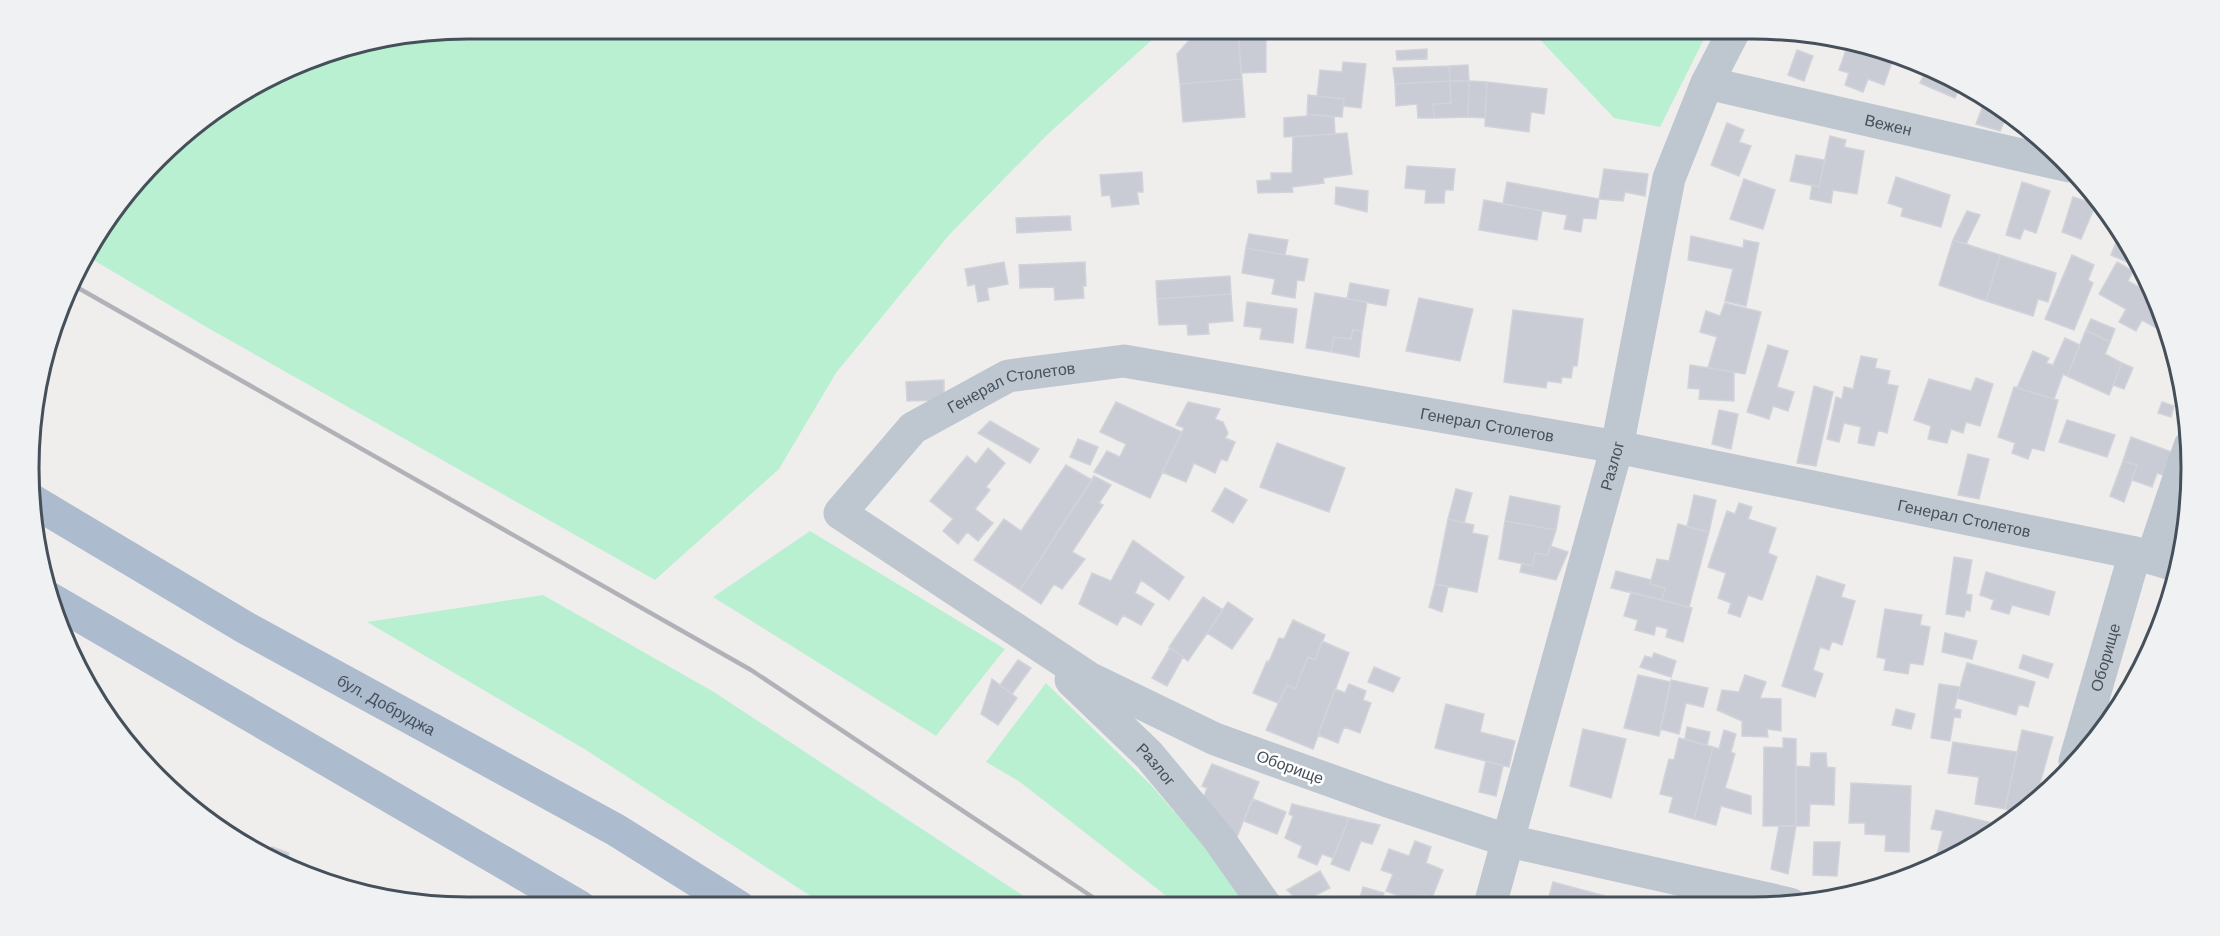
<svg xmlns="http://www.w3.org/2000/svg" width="2220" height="936" font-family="Helvetica,sans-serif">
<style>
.green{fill:#baf0d2}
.building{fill:#c9ccd4;stroke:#d1d3da;stroke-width:1.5}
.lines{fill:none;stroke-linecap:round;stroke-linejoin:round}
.minor{stroke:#bec7d0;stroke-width:33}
.major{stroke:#acbbcd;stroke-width:33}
.rail{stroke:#b0b2b8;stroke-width:4.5}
.labels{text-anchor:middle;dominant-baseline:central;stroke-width:5;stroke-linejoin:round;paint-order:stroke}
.street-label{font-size:16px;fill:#45505b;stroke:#fff}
.rim{fill:none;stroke:#45505b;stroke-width:3}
</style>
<rect width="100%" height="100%" fill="#f0eeed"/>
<path class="green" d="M468 29H1164L1048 134 949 235 836 373 779 469 655 580 208 328 85 255 87 249 178 137 249 87 326 52Z
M1530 29H1709L1660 127 1614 118Z
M810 531 1005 649 936 736 713 597Z
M543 595 714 692 1039 906H826L586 750 367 622Z
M1046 683 1151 785 1204 846 1249 905H1178L1020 782 986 762Z"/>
<path class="building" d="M1201 29H1230V33L1192 37Z
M1230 29H1269V34L1230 33Z
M1238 33H1266V72L1241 73Z
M1238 33 1242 79 1180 84 1177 54 1192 37Z
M1848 44 1895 53 1884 85 1868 79 1863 92 1845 85 1849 73 1839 70Z
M1427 49V59L1397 60 1396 51Z
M1797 50 1813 56 1804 81 1788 75Z
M1912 60 1972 88 1974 91 1961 85 1955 98 1920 83 1926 71 1910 65Z
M1343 62 1366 64 1361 108 1343 106 1344 99 1317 96 1320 70 1342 72Z
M1468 65 1469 81H1450L1449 66Z
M1449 66 1450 81 1395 84 1393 68Z
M1242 79 1245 117 1183 122 1180 84Z
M1450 81H1469L1468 117 1434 118 1433 104 1451 103Z
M1450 81 1451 103 1433 104 1434 118H1418L1417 104 1396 106 1395 84Z
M1469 81 1487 82 1485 118 1468 117Z
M1487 82 1547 89 1544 114 1531 112 1529 132 1485 126Z
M1308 95 1344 99 1342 117 1307 114Z
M1986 98 2008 113 2000 131 1976 124Z
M1307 114 1334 117 1335 134 1284 137V118L1307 116Z
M1727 123 1744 130 1739 142 1751 146 1739 176 1711 165Z
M1347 133 1352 174 1323 178 1324 183 1292 187 1293 192 1258 193 1257 181 1271 180V173H1292L1293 137Z
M1830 136 1846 140 1844 147 1864 151 1857 194 1833 190 1831 203 1810 199 1812 185 1819 187Z
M1796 155 1825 160 1819 187 1790 181Z
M1407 166 1455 169 1453 190H1445L1444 203H1425L1426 190 1405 188Z
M1604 169 1648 174 1645 196 1625 192 1623 201 1599 199Z
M1142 172 1143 192H1137L1139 204 1112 207 1110 195 1102 196 1100 175Z
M1896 177 1950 195 1941 227 1901 216 1903 208 1888 203Z
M1744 179 1775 190 1763 229 1730 219Z
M1507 182 1599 199 1596 219 1583 218 1581 232 1564 229 1567 215 1503 204Z
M2022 182 2050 191 2036 233 2024 229 2020 239 2006 235Z
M1336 187 1368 191 1367 212 1335 204Z
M2073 197 2096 204 2081 239 2062 232Z
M1484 200 1542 211 1537 240 1479 230Z
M1967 211 1980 215 1966 244 1953 240Z
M1070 216 1071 230 1017 233 1016 218Z
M2120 232 2139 261 2136 260 2134 265 2111 255Z
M1249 234 1288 240 1285 255 1246 248Z
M1691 236 1743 248 1744 240 1759 243 1746 306 1725 301 1733 269 1688 260Z
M1953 240 2000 255 1986 301 1939 285Z
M1246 248 1308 259 1304 281 1297 280 1295 298 1272 294 1275 279 1242 273Z
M2000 255 2056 273 2048 302 2038 299 2033 316 1986 301Z
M2072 255 2094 265 2088 280 2093 283 2074 330 2045 319Z
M1004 262 1008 284 987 288 989 300 978 302 975 284 968 286 965 269Z
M1085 262 1086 286H1083L1084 298 1055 300 1054 287 1020 288 1019 265Z
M2117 262 2133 271 2128 281 2155 296 2169 335 2142 320 2136 331 2119 322 2126 309 2099 294Z
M1230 276 1231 294 1157 299 1156 281Z
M1350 283 1389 290 1386 306 1347 299Z
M1315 293 1367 302 1362 332 1353 329 1351 339 1334 337 1331 352 1306 348Z
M1231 294 1233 321 1208 323 1209 334 1188 335 1187 324 1159 325 1157 299Z
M1419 298 1473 309 1460 361 1406 351Z
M1247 302 1297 309 1293 343 1260 339 1262 328 1244 326Z
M1725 303 1761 312 1745 374 1708 368 1717 337 1700 332 1706 311 1720 316Z
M1513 310 1583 319 1577 366H1573L1571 378 1562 377 1561 383 1547 381 1546 388 1504 382Z
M2091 319 2115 329 2110 342 2086 330Z
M1353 329 1362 332 1359 357 1331 352 1334 337 1351 339Z
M2086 330 2110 342 2105 354 2122 363 2109 395 2067 376Z
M2065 338 2080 345 2067 376 2063 374 2054 399 2017 388 2033 351 2049 358 2046 363 2053 365Z
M1768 345 1788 351 1777 387 1794 392 1788 411 1773 406 1769 419 1747 412Z
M1861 356 1877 359 1875 368 1890 371 1887 384 1898 386 1887 433 1878 430 1874 446 1858 443 1861 427 1844 423 1839 442 1827 439 1836 397 1842 399 1844 387 1853 389Z
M2122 363 2133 368 2124 389 2113 385Z
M1690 365 1734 372V401L1699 399 1700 389 1688 388Z
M1976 378 1993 384 1980 426 1966 422 1963 433 1951 429 1947 443 1928 439 1931 426 1914 420 1929 379 1971 391Z
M944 380V400L907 401 906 382Z
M1814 386 1833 392 1816 466 1797 463Z
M2014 387 2058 400 2044 451 2032 448 2028 459 2012 453 2015 443 1998 437Z
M1116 402 1182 432 1150 498 1094 472 1107 451 1120 457 1126 444 1100 432Z
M1188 402 1220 409 1215 419 1223 422 1228 433 1225 438 1235 442 1227 461 1221 459 1215 473 1194 463 1186 482 1162 472 1184 428 1176 425Z
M2162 402 2174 406 2171 417 2158 413Z
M1719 410 1738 414 1731 449 1712 444Z
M2067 420 2115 435 2107 457 2059 442Z
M990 421 1039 449 1030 463 978 433Z
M2131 437 2174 453 2166 476 2157 473 2152 487 2132 480 2137 465 2123 461Z
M1078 439 1098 447 1090 465 1070 457Z
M1277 443 1345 468 1329 512 1260 487Z
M988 448 1005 463 986 487 990 490 975 509 993 523 978 541 967 532 958 544 943 531 953 519 930 501 967 456 976 464Z
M1968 454 1989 459 1979 499 1958 495Z
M2123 461 2137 465 2124 502 2110 496Z
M1066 465 1092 480 1020 590 974 560 1004 519 1021 531Z
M1094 476 1111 485 1099 503 1103 505 1072 552 1085 559 1062 589 1054 584 1041 604 1020 590Z
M1225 488 1247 500 1233 523 1212 511Z
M1456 489 1472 493 1464 523 1448 519Z
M1694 495 1716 500 1709 532 1687 527Z
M1510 496 1560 506 1556 530 1505 521Z
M1739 503 1752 507 1748 519 1776 528 1768 553 1777 557 1762 600 1748 595 1740 617 1728 613 1731 603 1718 598 1726 573 1708 567 1727 511 1735 514Z
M1448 519 1474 525 1472 533 1488 536 1477 592 1435 584Z
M1505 521 1556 530 1548 555 1535 553 1533 566 1499 559Z
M1678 524 1709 532 1689 607 1662 600 1665 588 1650 584 1657 559 1669 561Z
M1133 540 1184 577 1169 600 1141 580 1135 593 1154 604 1141 625 1123 615 1117 625 1079 604 1092 573 1111 581Z
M1550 546 1568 552 1556 580 1520 572 1522 563 1533 566 1535 553 1548 555Z
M1954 557 1972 560 1966 594 1972 595 1970 611 1966 610 1964 617 1946 614Z
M1616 571 1651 580 1650 584 1665 588 1662 600 1611 588Z
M1986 572 2055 592 2049 615 2012 605 2009 614 1991 609 1994 600 1980 595Z
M1817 576 1845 585 1841 597 1855 601 1842 645 1832 641 1829 650 1820 647 1813 670 1823 674 1815 697 1782 686Z
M1435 584 1448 587 1442 612 1429 607Z
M1631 592 1692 608 1683 642 1666 637 1668 629 1656 626 1654 635 1635 630 1638 620 1624 616Z
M1203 597 1223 610 1188 661 1169 647Z
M1228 602 1253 619 1232 649 1207 633Z
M1885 609 1922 615 1920 625 1930 627 1923 665 1910 663 1908 674 1884 670 1886 659 1877 657Z
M1293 620 1325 635 1315 660 1308 657 1295 689 1287 685 1278 703 1253 693 1267 661 1269 662 1279 638 1284 639Z
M1945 633 1977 641 1972 659 1942 652Z
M1322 641 1349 653 1313 749 1266 730 1287 685 1295 689 1308 657 1315 660Z
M1170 648 1183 657 1167 686 1152 678Z
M1654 653 1676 661 1671 677 1640 667 1645 656 1652 658Z
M2023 655 2053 664 2048 678 2019 668Z
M1018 660 1031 668 1012 694 1000 685Z
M1967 663 2035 682 2028 707 2019 704 2016 715 1957 698Z
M1374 667 1400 678 1393 692 1368 682Z
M1638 675 1671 682 1659 736 1624 728Z
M1745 675 1766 682 1760 698 1781 699V731L1767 729 1768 737 1742 736V721L1717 710 1722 690 1739 692Z
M992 679 1017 698 998 725 981 714Z
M1671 680 1708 688 1703 707 1686 703 1679 734 1660 729Z
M1349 684 1366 691 1363 700 1371 703 1360 733 1344 727 1338 743 1318 735 1335 689 1345 693Z
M1939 684 1960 687 1954 709 1961 710 1960 718 1954 717 1950 741 1931 738Z
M1446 704 1484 714 1480 732 1515 741 1509 767 1435 748Z
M1896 709 1915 714 1911 729 1892 725Z
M1687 727 1710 732 1707 745 1685 739Z
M1583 729 1626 739 1611 798 1570 786Z
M1724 730 1736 734 1731 752 1735 754 1725 788 1751 796V814L1721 806 1716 825 1694 819 1713 747 1719 749Z
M2022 730 2053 737 2035 801 2024 813 2005 809Z
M1679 738 1713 747 1694 819 1669 812 1673 797 1660 794 1669 759 1674 760Z
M1783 738 1796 739V826H1763L1764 747 1783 748Z
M1953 742 2017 752 2005 809 1975 804 1979 777 1948 773Z
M1811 753H1826L1827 767 1835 768 1834 805 1810 804 1809 826H1796V766L1810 767Z
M1486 761 1503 766 1496 796 1479 792Z
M1212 764 1259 782 1237 837 1202 802 1207 788 1202 786Z
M1851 783 1911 786 1909 852 1885 851 1886 835 1865 834V823H1849Z
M1253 799 1286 812 1277 834 1244 821Z
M1292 804 1349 818 1333 858 1322 854 1317 865 1298 857 1302 846 1285 838 1293 816 1289 814Z
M1936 810 2002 825V827L1934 866 1943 831 1931 829Z
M1349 818 1380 825 1372 844 1361 841 1349 871 1331 864Z
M1779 826H1796L1788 874 1771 869Z
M1415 841 1431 847 1426 863 1443 870 1432 898 1424 895 1421 905H1411L1404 902 1405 898 1386 891 1393 874 1381 870 1389 849 1409 856Z
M1814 842H1840L1837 876 1813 875Z
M272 847 289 853 285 865 268 858Z
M1320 871 1330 888 1300 903 1287 890Z
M1553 882 1605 896 1602 904H1547Z
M1363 887 1384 893 1381 905H1358Z"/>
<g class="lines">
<g class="minor">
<path id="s1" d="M1707 83 2069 166"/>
<path d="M2152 558 2190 446"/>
<path id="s2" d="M1071 680 1149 755 1218 838 1265 905"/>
<path id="s3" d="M2075 761 2135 553"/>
<path id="s4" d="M1790 904 1509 841 1385 800 1215 739 1089 678 840 513 913 428 1008 376 1124 361 1617 447 2135 553 2178 566"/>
<path id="s5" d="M1490 905 1617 447 1669 178 1707 83 1735 29"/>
</g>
<g class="major">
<path id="s6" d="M33 501 246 628 616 830 739 907"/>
<path d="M49 598 580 907"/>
</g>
<path class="rail" d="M73 285 751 670 1106 906"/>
</g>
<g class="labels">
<g class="street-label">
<text stroke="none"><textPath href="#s1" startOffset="186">Вежен</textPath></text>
<text stroke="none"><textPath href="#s4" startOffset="1258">Генерал Столетов</textPath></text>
<text stroke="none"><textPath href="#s4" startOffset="1744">Генерал Столетов</textPath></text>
<text stroke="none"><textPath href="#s5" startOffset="456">Разлог</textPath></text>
<text stroke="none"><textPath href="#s4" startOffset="2230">Генерал Столетов</textPath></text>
<text stroke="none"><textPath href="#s3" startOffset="108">Оборище</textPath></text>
<text stroke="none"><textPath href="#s6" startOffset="408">бул. Добруджа</textPath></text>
<text stroke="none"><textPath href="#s2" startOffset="120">Разлог</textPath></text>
<text transform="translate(1290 767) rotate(20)">Оборище</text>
</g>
</g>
<path d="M0 0H2220V936H0ZM468 39H1752A429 429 0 0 1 2181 468V468A429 429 0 0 1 1752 897H468A429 429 0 0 1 39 468V468A429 429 0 0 1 468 39Z" fill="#f0f1f2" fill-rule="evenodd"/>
<path class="rim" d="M468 39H1752A429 429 0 0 1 2181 468V468A429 429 0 0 1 1752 897H468A429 429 0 0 1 39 468V468A429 429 0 0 1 468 39Z"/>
</svg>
